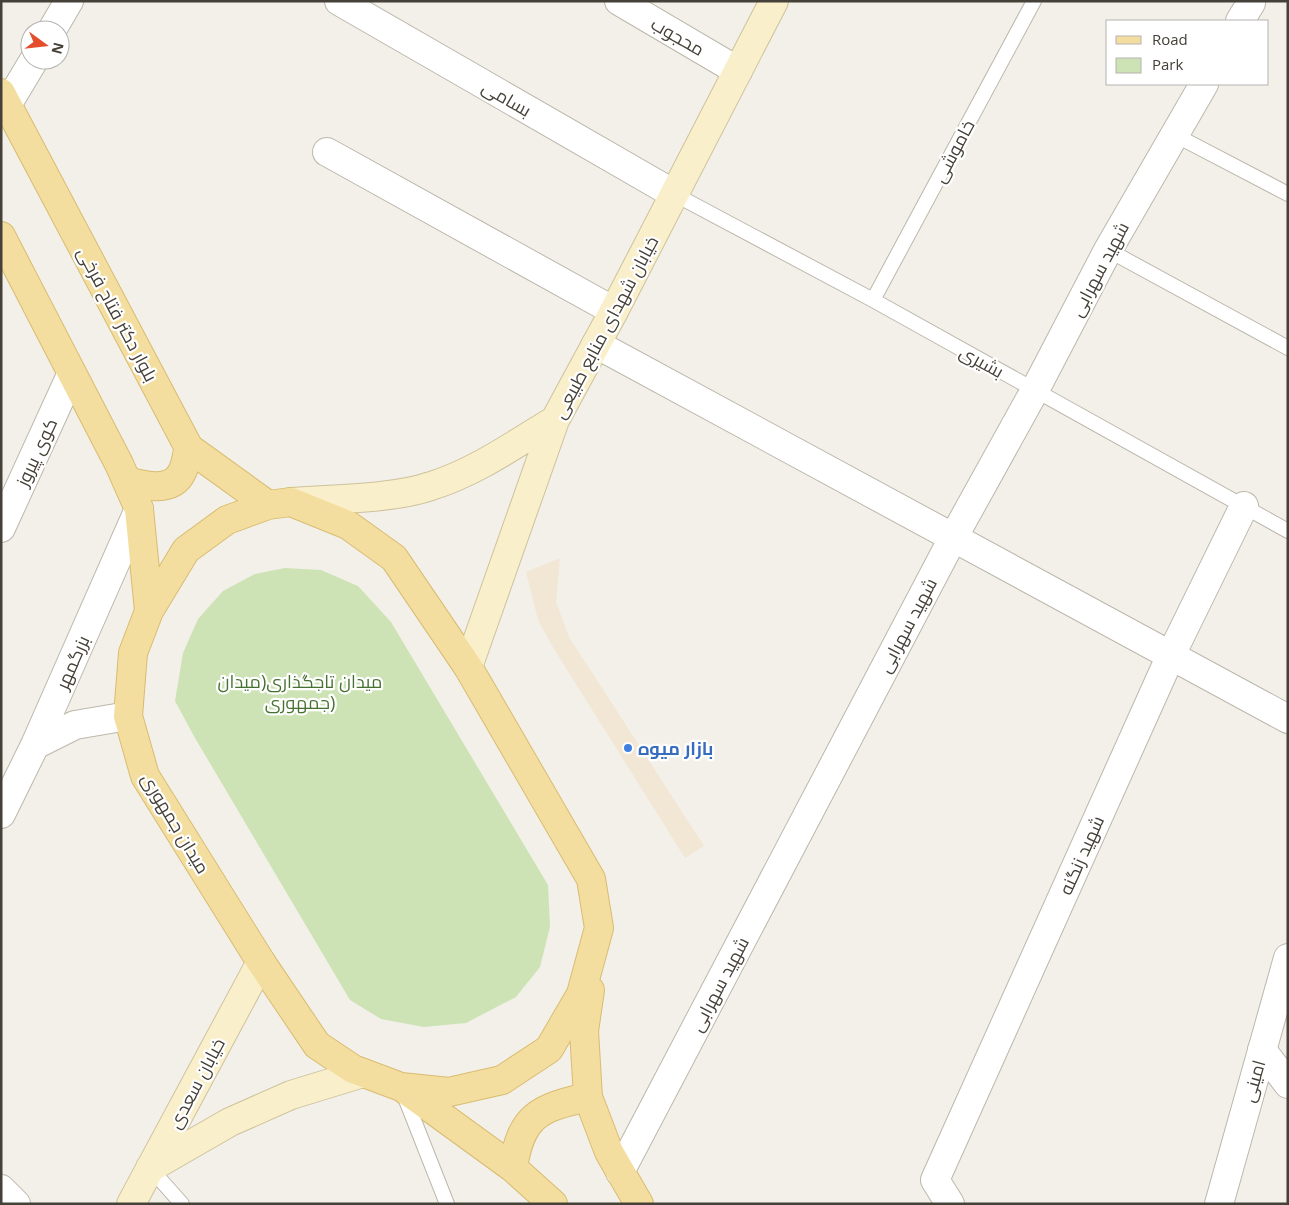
<svg xmlns="http://www.w3.org/2000/svg" width="1289" height="1205" font-family="'Open Sans',Cairo,sans-serif">
<style>
.commercial{fill:#f2e7d5}
.green{fill:#cde3b5}
.lines{fill:none;stroke-linecap:round;stroke-linejoin:round}
.service-casing{stroke:#bdb7ac;stroke-width:16}
.minor-casing{stroke:#bdb7ac;stroke-width:30}
.tertiary-casing{stroke:#bdb7ac;stroke-width:30}
.secondary-casing{stroke:#cec29c;stroke-width:30}
.primary-casing{stroke:#d8bc71;stroke-width:30}
.service{stroke:#fff;stroke-width:14}
.minor{stroke:#fff;stroke-width:28}
.tertiary{stroke:#fff;stroke-width:28}
.secondary{stroke:#f9efcb;stroke-width:28}
.primary{stroke:#f4de9f;stroke-width:28}
.shop-dot{fill:#3f7fe0;stroke:#fff;stroke-width:2}
.labels{text-anchor:middle;dominant-baseline:central;stroke-width:4.5;stroke-linejoin:round;paint-order:stroke}
.street-label{font-size:18px;fill:#454038;stroke:#fff}
.park-label{font-size:18px;fill:#477130;stroke:#fff}
.shop-label{font-size:18px;font-weight:bold;fill:#366cbe;stroke:#fff;text-anchor:start}
</style>
<rect width="100%" height="100%" fill="#f2f0e8"/>
<path class="commercial" d="M560 558 556 602 569 637 704 846 685 858 554 649 538 620 526 572Z"/>
<path class="green" d="M285 568 321 570 358 586 391 622 548 885 550 927 540 967 516 997 466 1023 424 1027 381 1019 350 1000 195 738 175 701 183 653 198 619 223 591 255 574Z"/>
<g class="lines">
<defs>
<path id="service" d="M1175 135 1288 194
M674 194 873 300 1288 531
M1108 250 1288 348
M873 300 1034 1
M404 1095 447 1204
M150 1168 182 1204"/>
<path id="minor" d="M339 1 674 194
M619 1 738 71
M1240 21 1251 3
M327 152 614 311
M596 344 1288 719
M1 528 71 375
M35 745 75 725 128 716
M1 814 35 745 139 509
M1262 1050 1288 1084
M620 1172 953 538 1035 390 1108 250 1204 84
M1 1189 16 1204
M950 1204 935 1180 1171 655 1244 506"/>
<path id="tertiary" d="M52 30 69 1
M7 105 34 60
M1219 1204 1288 958"/>
<path id="secondary" d="M291 502C332 499 394 499 431 486 476 472 515 444 555 420
M468 667 555 420 614 311 774 1
M150 1168 230 1122 291 1095 363 1073
M131 1204 261 962"/>
<path id="primary" d="M1 93 189 448 268 505
M1 236 119 464 139 509 149 611
M127 481C145 486 172 493 182 472 186 465 186 456 189 448
M291 502 348 525 394 558 468 667 591 879 599 928 581 994 549 1049 502 1080 449 1092 401 1087 353 1069 317 1045 261 962 145 776 128 716 133 653 149 611 186 550 227 520 268 505Z
M590 990 584 1031 588 1097 609 1152 639 1204
M403 1088 513 1168 553 1204
M513 1168C521 1116 538 1108 588 1097"/>
</defs>
<use href="#service" class="service-casing"/>
<use href="#minor" class="minor-casing"/>
<use href="#tertiary" class="tertiary-casing"/>
<use href="#secondary" class="secondary-casing"/>
<use href="#primary" class="primary-casing"/>
<use href="#service" class="service"/>
<use href="#minor" class="minor"/>
<use href="#tertiary" class="tertiary"/>
<use href="#secondary" class="secondary"/>
<use href="#primary" class="primary"/>
</g>
<circle class="shop-dot" cx="628" cy="748" r="5"/>
<g class="labels">
<g class="street-label">
<text transform="translate(678 36) rotate(30)">محجوب</text>
<text transform="translate(507 98) rotate(30)">بسامی</text>
<text transform="translate(953 151) rotate(-62)">خاموشی</text>
<text transform="translate(1099 269) rotate(-62)">شهید سهرابی</text>
<text transform="translate(118 314) rotate(62)">بلوار دکتر فتاح فرخی</text>
<text transform="translate(605 327) rotate(-62)">خیابان شهدای منابع طبیعی</text>
<text transform="translate(982 361) rotate(29)">بشیری</text>
<text transform="translate(36 452) rotate(-65)">کوی پیروز</text>
<text transform="translate(907 625) rotate(-62)">شهید سهرابی</text>
<text transform="translate(72 662) rotate(-66)">بزرگمهر</text>
<text transform="translate(176 823) rotate(59)">میدان جمهوری</text>
<text transform="translate(1081 855) rotate(-66)">شهید زنگنه</text>
<text transform="translate(719 984) rotate(-62)">شهید سهرابی</text>
<text transform="translate(1253 1081) rotate(-74)">امینی</text>
<text transform="translate(196 1083) rotate(-62)">خیابان سعدی</text>
</g>
<g class="park-label">
<text x="300" y="681">میدان تاجگذاری(میدان<tspan x="300" dy="21">جمهوری)</tspan></text>
</g>
<g class="shop-label">
<text x="638" y="748">بازار میوه</text>
</g>
</g>
<rect width="1289" height="1205" fill="none" stroke="#454038" stroke-width="5"/>
<rect x="1106" y="20" width="162" height="65" fill="#ffffff" stroke="#b5b3af"/>
<rect x="1116" y="36" width="25" height="8" fill="#f4de9f" stroke="#b5b3af"/>
<text x="1152" y="45" font-size="15" fill="#454038">Road</text>
<rect x="1116" y="58" width="25" height="15" fill="#cde3b5" stroke="#b5b3af"/>
<text x="1152" y="70" font-size="15" fill="#454038">Park</text>
<g transform="translate(45 45) rotate(105)"><circle r="24" fill="#ffffff" stroke="#b5b3af"/>
<path d="M0-4L9 19L0 12L-9 19Z" fill="#e54e2d"/>
<text y="-8" font-size="14" font-weight="bold" text-anchor="middle" fill="#454038">N</text>
</g>
</svg>
